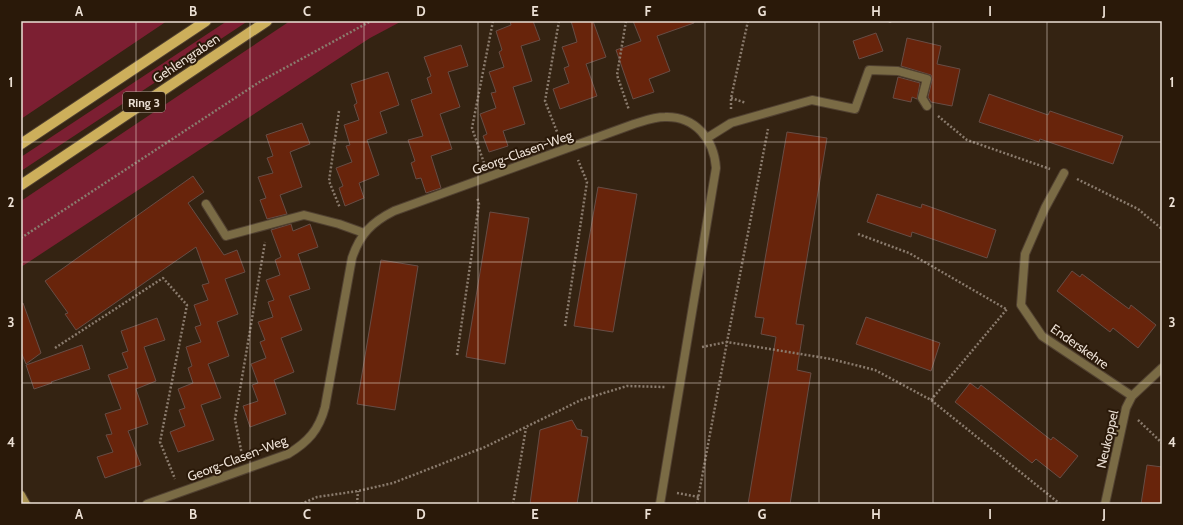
<svg xmlns="http://www.w3.org/2000/svg" width="1183" height="525" font-family="Cabin,sans-serif">
<style>
.green{fill:#7c1f32}
.building{fill:#68240b;stroke:#674d45}
.lines{fill:none;stroke-linecap:round;stroke-linejoin:round}
.lane-casing{stroke:#514131;stroke-width:10}
.street-casing{stroke:#514131;stroke-width:10}
.secondary-casing{stroke:#514131;stroke-width:10}
.primary-casing{stroke:#514131;stroke-width:12}
.path{stroke:#8a7b6d;stroke-width:2.5;stroke-dasharray:2 2;stroke-linecap:butt}
.lane{stroke:#7a6b45;stroke-width:8}
.street{stroke:#7a6b45;stroke-width:8}
.secondary{stroke:#a99252;stroke-width:8}
.primary{stroke:#cdaf5b;stroke-width:10}
.grid{fill:none;stroke:#ece0d5;stroke-width:1;stroke-opacity:0.55}
.labels{text-anchor:middle;dominant-baseline:central;stroke-width:4;stroke-linejoin:round;paint-order:stroke}
.shield{fill:#2a1909;stroke:#b2a498;stroke-width:1}
.shield-label{font-size:12px;font-weight:bold;fill:#ece0d5}
.street-label{font-size:13px;fill:#ece0d5;stroke:#2a1909}
.neatline{fill:none;stroke:#ece0d5;stroke-width:1.5}
.grid-label{font-size:13px;text-anchor:middle;font-weight:bold;fill:#ece0d5}
</style>
<rect width="100%" height="100%" fill="#342312"/>
<path class="green" d="M21 21H167L21 119Z
M227 21H248L21 171V157Z
M290 21H402L370 38 21 267V201Z"/>
<path class="building" d="M510 21H533L540 40 521 46 532 81 513 87 525 124 503 131 508 146 489 152 483 136 487 134 480 114 496 108 491 93 496 92 489 72 504 67 499 52 502 50 496 31 511 25Z
M571 21H593L606 57 586 64 597 96 560 109 553 89 569 83 564 68 569 66 562 47 577 42Z
M633 21H694V23L657 36 670 71 649 79 654 92 633 99 616 50 641 41Z
M876 33 883 51 859 59 853 41Z
M907 38 941 46 937 64 960 69 952 106 931 102 928 97 932 80 931 75 901 66Z
M461 45 468 66 448 72 460 107 440 114 452 149 431 156 441 188 426 193 421 178 416 179 411 163 415 161 408 140 423 136 411 100 432 93 427 78 431 76 424 57Z
M388 72 399 105 380 112 387 133 367 140 379 175 359 183 364 198 345 206 339 188 343 186 336 168 352 162 346 146 350 145 344 125 359 120 354 105 357 103 351 84Z
M898 77 920 83 917 99 912 97 911 102 893 98Z
M989 94 1048 115 1050 111 1123 136 1113 164 1040 139 1039 142 979 122Z
M302 123 310 144 290 152 302 187 280 195 287 214 267 219 260 200 266 198 258 177 273 173 267 158 273 156 266 135Z
M787 132 827 138 796 324 804 325 797 370 811 373 790 504H748L776 337 761 334 764 318 755 317Z
M193 176 204 192 188 203 224 255 237 250 245 272 225 279 238 314 217 322 229 356 208 364 221 398 201 405 214 440 178 452 170 432 185 426 179 410 185 408 178 389 193 383 188 368 192 366 186 347 201 342 195 327 201 325 194 305 208 300 202 285 209 283 196 247 76 330 65 314 68 313 45 281Z
M598 187 637 194 613 332 574 326Z
M877 194 921 208 922 204 996 230 987 258 912 232 911 237 867 222Z
M490 212 529 218 505 364 466 357Z
M291 224 293 231 310 224 318 247 298 254 310 289 289 296 302 330 281 338 294 372 274 380 286 414 250 427 243 406 258 401 252 385 258 383 251 364 266 358 260 342 265 340 258 322 273 317 268 302 274 300 266 280 280 275 275 260 281 257 271 230Z
M381 260 418 266 395 410 357 404Z
M1072 271 1080 277 1082 274 1129 309 1131 305 1156 325 1138 348 1113 328 1110 332 1057 291Z
M23 303 41 353 26 364 21 352V304Z
M866 317 940 343 931 371 856 344Z
M157 318 165 340 144 347 156 381 136 389 148 424 128 431 141 465 105 478 97 457 113 452 106 435 112 434 105 414 121 409 108 375 128 368 122 353 128 351 121 331Z
M82 345 90 369 51 382 52 383 34 389 26 365Z
M970 383 978 389 981 385 1051 440 1053 437 1078 456 1060 478 1036 459 1032 463 955 402Z
M572 420 577 429 582 430 581 436 588 437 577 504H530L540 430Z
M1147 465 1162 467V504H1141Z"/>
<g class="lines">
<defs>
<path id="lane" d="M707 138 731 123 812 100 855 109 869 70 898 71 927 79 922 98 927 106
M206 204 226 236 304 215 339 224 364 233"/>
<path id="street" d="M1064 173 1045 208 1025 254 1021 305 1042 336 1132 396
M147 504 288 454C308 442 319 430 325 407L352 258C360 234 372 222 394 211L634 124C644 121 654 117 665 117 695 116 714 139 716 168L660 504
M1105 504 1126 408 1132 396 1162 368"/>
<path id="secondary" d="M21 495 26 504"/>
<path id="primary" d="M21 144 206 21
M21 185 267 21"/>
</defs>
<use href="#lane" class="lane-casing"/>
<use href="#street" class="street-casing"/>
<use href="#secondary" class="secondary-casing"/>
<use href="#primary" class="primary-casing"/>
<path class="path" d="M559 21 545 101 559 137
M626 21 617 75 629 110
M890 21V23
M731 98 746 103
M731 109V98L748 21
M339 111 329 181 340 208
M938 116 967 140 1050 169
M484 163 472 128 493 21
M1077 179 1138 209 1162 229
M858 234 909 253 1006 309
M21 238 261 81 371 21
M565 326 587 182 578 160
M702 347 727 342 831 359 875 370 931 400 1060 504
M55 348 163 278 187 305 160 442 175 479
M457 355 479 204 477 197
M931 400 1007 309
M1138 420 1162 443
M242 455 235 419 265 242
M677 493 699 497
M301 504 317 497 358 491 393 483 485 447 581 400 627 386 665 387
M357 504 358 491
M513 504 526 428
M697 504 727 342 768 129"/>
<use href="#lane" class="lane"/>
<use href="#street" class="street"/>
<use href="#secondary" class="secondary"/>
<use href="#primary" class="primary"/>
</g>
<path class="grid" d="M136 21V504M250 21V504M364 21V504M478 21V504M592 21V504M705 21V504M819 21V504M933 21V504M1047 21V504M21 142H1162M21 262H1162M21 383H1162"/>
<g class="labels">
<rect class="shield" x="123" y="92" width="42" height="20" rx="3"/>
<g class="shield-label">
<text x="144" y="102">Ring 3</text>
</g>
<g class="street-label">
<text transform="translate(186 58) rotate(-34)">Gehlengraben</text>
<text transform="translate(522 152) rotate(-20)">Georg-Clasen-Weg</text>
<text transform="translate(1080 346) rotate(35)">Enderskehre</text>
<text transform="translate(1107 439) rotate(-77)">Neukoppel</text>
<text transform="translate(237 458) rotate(-21)">Georg-Clasen-Weg</text>
</g>
</g>
<rect width="1183" height="525" fill="none" stroke="#2a1909" stroke-width="44"/>
<rect x="22" y="22" width="1139" height="481" class="neatline"/>
<g class="grid-label">
<text x="79" y="16">A</text>
<text x="193" y="16">B</text>
<text x="307" y="16">C</text>
<text x="421" y="16">D</text>
<text x="535" y="16">E</text>
<text x="648" y="16">F</text>
<text x="762" y="16">G</text>
<text x="876" y="16">H</text>
<text x="990" y="16">I</text>
<text x="1104" y="16">J</text>
<text x="11" y="87">1</text>
<text x="1172" y="87">1</text>
<text x="11" y="207">2</text>
<text x="1172" y="207">2</text>
<text x="11" y="327">3</text>
<text x="1172" y="327">3</text>
<text x="11" y="447">4</text>
<text x="1172" y="447">4</text>
<text x="79" y="519">A</text>
<text x="193" y="519">B</text>
<text x="307" y="519">C</text>
<text x="421" y="519">D</text>
<text x="535" y="519">E</text>
<text x="648" y="519">F</text>
<text x="762" y="519">G</text>
<text x="876" y="519">H</text>
<text x="990" y="519">I</text>
<text x="1104" y="519">J</text>
</g>
</svg>
